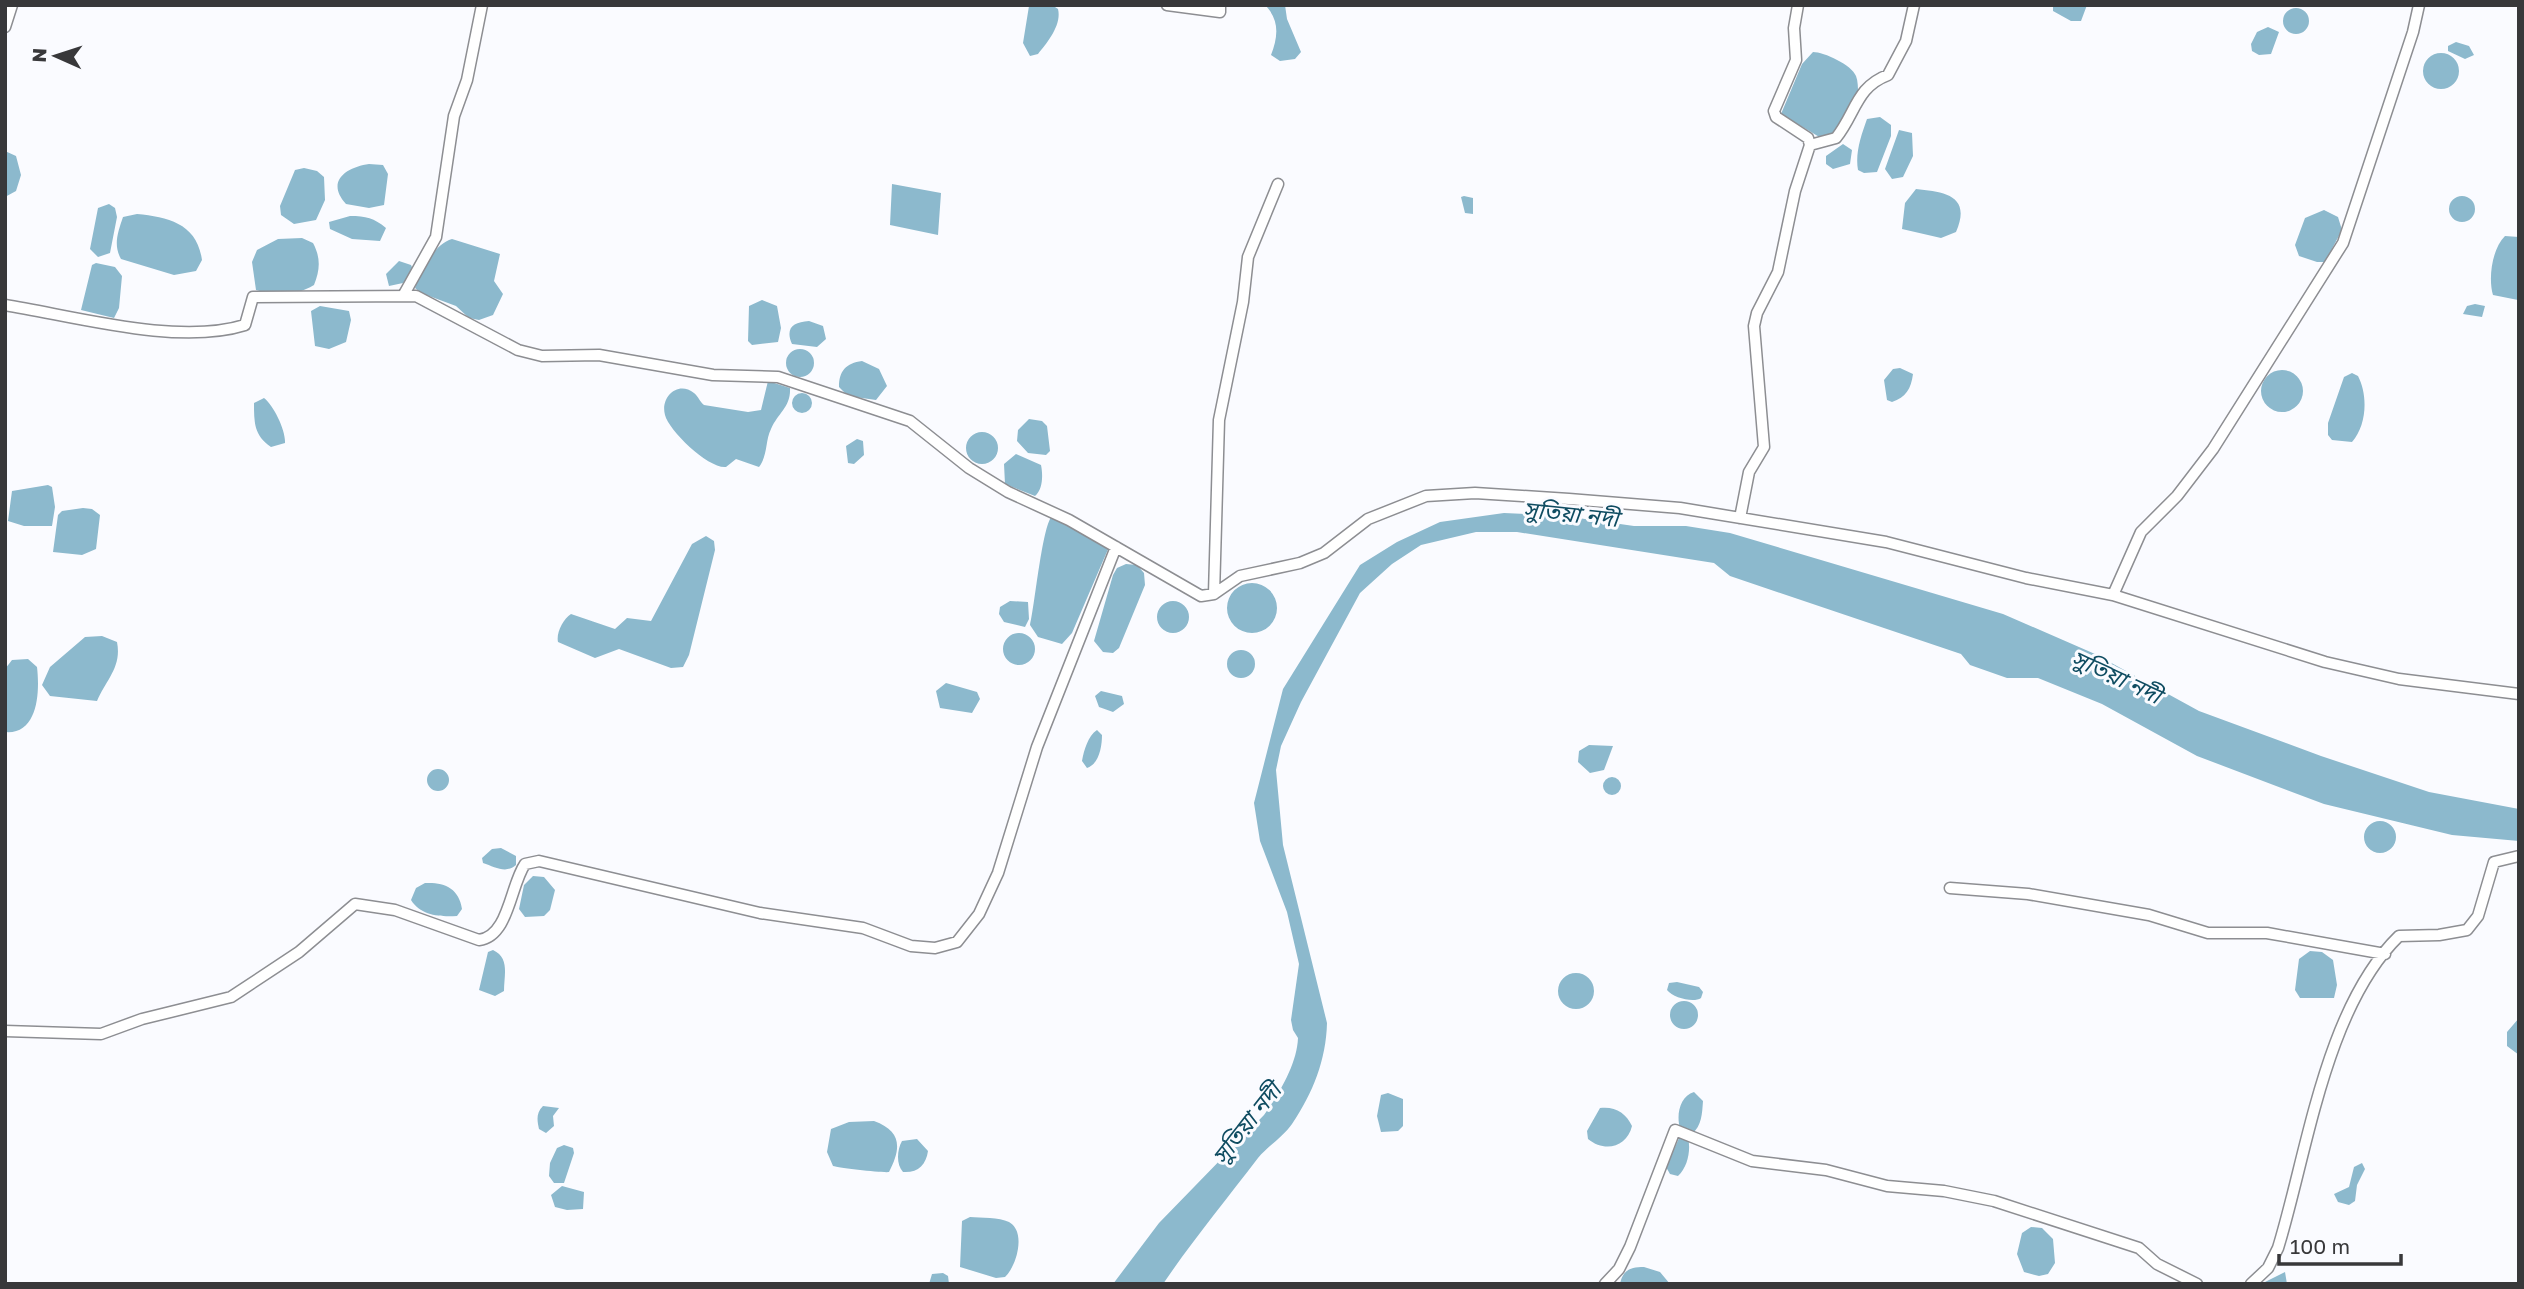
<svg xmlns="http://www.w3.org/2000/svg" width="2524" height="1289" font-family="'Golos Text','Noto Sans Bengali',sans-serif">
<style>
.water{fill:#8cb9cd}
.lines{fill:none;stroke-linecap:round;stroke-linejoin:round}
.street-casing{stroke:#8d8e92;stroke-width:13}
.street{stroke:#fff;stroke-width:10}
.labels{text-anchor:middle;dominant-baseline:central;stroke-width:6;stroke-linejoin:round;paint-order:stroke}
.water-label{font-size:23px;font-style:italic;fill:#0f4c61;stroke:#fafbff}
</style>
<rect width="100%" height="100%" fill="#fafbff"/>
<path class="water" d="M1052 5 1058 9C1062 25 1047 43 1038 54L1030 56 1023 43 1029 6Z
M1265 5H1285L1287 19 1301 52 1295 59 1280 61 1271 55C1278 37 1280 20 1265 5Z
M2053 5H2087L2081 21H2071L2053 11Z
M2283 21a13 13 0 1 1 26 0a13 13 0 1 1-26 0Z
M2268 27 2279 32 2271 54 2259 55 2252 51 2251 44 2257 32Z
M2456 42 2469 46 2474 55 2465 59 2448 51V46Z
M1813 52C1824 52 1852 65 1856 76 1858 81 1858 88 1858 94L1835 134 1821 138 1781 114 1802 64Z
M2423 71a18 18 0 1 1 36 0a18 18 0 1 1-36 0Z
M1880 117 1891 125V136L1877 172 1864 173 1858 170C1855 153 1861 136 1867 119Z
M1899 130 1912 133 1913 156 1903 177 1892 179 1885 169Z
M1843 144 1852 150 1850 164 1833 169 1826 164V156Z
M5 151 16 156 21 175 16 191 5 197Z
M369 164 383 165 388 174 384 205 369 208 346 204C325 181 347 167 369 164Z
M304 168 317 171 324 177 325 200 316 220 294 224 281 215 280 206 295 170Z
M892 184 941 193 938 235 890 225Z
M1916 189C1944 192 1972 195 1956 232L1941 238 1902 229 1905 203Z
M1464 196 1473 198V214L1465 213 1461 197Z
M2449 209a13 13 0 1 1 26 0a13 13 0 1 1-26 0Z
M109 204 115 208 117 217 110 253 98 257 90 249 98 208Z
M2324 210 2338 217 2342 230 2325 262H2317L2299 256 2295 245 2305 218Z
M137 214C169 217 197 224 202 260L196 271 174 275 121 259C113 245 118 232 123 217Z
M350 216C366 216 374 218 386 228L380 241 352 239 330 229 329 222Z
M2505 236 2519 237 2518 300 2493 295C2488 278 2492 249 2505 236Z
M302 238 313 243C321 258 320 270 314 285 296 296 275 296 256 290L252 262 257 250 278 239Z
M452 239 500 254 494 281 503 294 493 315 479 320 469 318 456 306 421 293 415 288C421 271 434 244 452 239Z
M399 261 411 265 414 271 403 283 389 286 386 274Z
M96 263 115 267 122 276 119 308 114 318 81 310 92 265Z
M762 300 777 306 781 328 778 342 752 345 748 341 749 306Z
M2475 304 2485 306 2482 317 2463 314 2467 306Z
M320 306 349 311 351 320 346 342 329 349 315 346 311 311Z
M809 321 823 326 826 339 817 347 792 344C785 328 793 322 809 321Z
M786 363a14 14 0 1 1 28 0a14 14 0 1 1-28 0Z
M862 361 879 369 887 386 876 400 848 396 839 387C839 371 846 363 862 361Z
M1900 368 1913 374C1911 389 1906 397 1892 402L1887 400 1884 380 1893 369Z
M2261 391a21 21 0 1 1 42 0a21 21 0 1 1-42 0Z
M2352 373 2358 376C2368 395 2367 425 2352 442L2332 440 2328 435V423L2344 377Z
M768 381 790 388C791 407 778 413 771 429 765 441 768 455 759 467L736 459 726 467C709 469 669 431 665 415 660 397 678 380 694 393 698 396 700 402 704 405L748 412 761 410Z
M792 403a10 10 0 1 1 20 0a10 10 0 1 1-20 0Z
M264 398C274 406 286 431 285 443L271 447C254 435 254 423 254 403Z
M1029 419 1042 421 1047 426 1050 451 1046 455 1028 453 1017 441 1018 430Z
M966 448a16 16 0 1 1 32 0a16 16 0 1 1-32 0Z
M857 439 863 441 864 455 854 464 848 463 846 446Z
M1016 454 1041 465C1043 475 1043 489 1035 496L1005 484 1004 464Z
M48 485 52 487 55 507 52 526H24L8 521 12 491Z
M83 508 92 509 100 515 96 549 82 555 53 552 58 515 62 511Z
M1504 513 1564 516 1634 526H1686L1730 533 2003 614 2095 654 2199 711 2321 756 2429 792 2519 809V841L2452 835 2324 804 2197 756 2102 704 2038 678H2007L1970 665 1961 654 1730 576 1714 563 1517 532H1476L1421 545 1392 564 1360 593 1301 702 1281 746 1276 770 1283 845 1327 1023C1326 1060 1313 1093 1292 1124 1283 1137 1268 1146 1258 1158 1226 1200 1193 1240 1163 1284H1113L1159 1223 1264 1115C1279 1094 1297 1064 1298 1038L1293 1030 1291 1020 1299 964 1287 912 1260 841 1254 803 1283 689 1360 565 1397 542 1440 522Z
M1052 516 1109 547 1072 633 1062 644 1038 637 1030 625C1035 604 1042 527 1052 516Z
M706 536 714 541 715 550 689 655 683 667 671 668 619 649 595 658 558 642C556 633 563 619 571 614L615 629 627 618 651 621 692 544Z
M1126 564 1137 565 1144 573 1145 585 1119 648 1113 653 1103 652 1094 641 1113 575 1117 568Z
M1227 608a25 25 0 1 1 50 0a25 25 0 1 1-50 0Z
M1010 601 1028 602 1029 619 1025 627 1004 622 999 614 1000 607Z
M1157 617a16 16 0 1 1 32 0a16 16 0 1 1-32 0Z
M1003 649a16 16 0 1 1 32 0a16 16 0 1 1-32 0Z
M102 636 117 642C122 667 106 680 97 701L50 696 42 685 50 667 85 637Z
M1227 664a14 14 0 1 1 28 0a14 14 0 1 1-28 0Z
M28 659 37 667C40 692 38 735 5 732V669L12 660Z
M946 683 977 692 980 699 972 713 940 708 936 691Z
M1101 691 1122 696 1124 704 1113 712 1099 707 1095 696Z
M1097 730 1102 735C1102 747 1099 764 1087 768L1082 761C1084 750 1088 736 1097 730Z
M1589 745 1613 746 1604 770 1590 773 1578 762 1579 751Z
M427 780a11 11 0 1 1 22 0a11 11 0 1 1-22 0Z
M1603 786a9 9 0 1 1 18 0a9 9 0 1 1-18 0Z
M2364 837a16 16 0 1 1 32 0a16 16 0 1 1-32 0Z
M501 848 516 856V865C506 874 495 867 483 863L482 858 492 849Z
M533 876 544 877 555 890 550 910 544 916 525 917 519 909 524 885Z
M425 883C444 882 459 888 462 909L457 916C441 917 421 916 411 900L416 888Z
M493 950C510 958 504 975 504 991L495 996 479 990 488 952Z
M2310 951 2322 952 2333 960 2337 985 2334 998H2300L2295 990 2299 959Z
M1558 991a18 18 0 1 1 36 0a18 18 0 1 1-36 0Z
M1677 982 1699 987 1703 992 1701 998C1694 1003 1673 998 1667 990L1669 983Z
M1670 1015a14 14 0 1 1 28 0a14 14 0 1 1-28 0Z
M2519 1018V1055L2507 1046V1032Z
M1694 1092 1703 1101C1702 1114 1702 1125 1692 1134L1680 1128C1676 1115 1680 1096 1694 1092Z
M1388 1093 1403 1099V1126L1398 1131 1381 1132 1377 1116 1381 1095Z
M543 1106 559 1108 553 1116 554 1126 546 1133 539 1129C537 1120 536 1113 543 1106Z
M1600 1108C1615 1106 1626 1113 1632 1126 1627 1147 1605 1153 1588 1139L1587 1131Z
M874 1121C901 1131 902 1147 889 1172 884 1173 839 1168 833 1166L827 1152 831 1129 849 1122Z
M1680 1136 1688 1137C1691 1150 1688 1167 1678 1176L1670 1174 1666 1167Z
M917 1139 928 1151C926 1165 918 1173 903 1172 896 1164 897 1150 902 1141Z
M564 1145 573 1148 574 1153 564 1183H554L549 1176 550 1163 557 1148Z
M2362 1163 2365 1169 2357 1185 2355 1201 2349 1205 2338 1202 2334 1194 2349 1187 2354 1167Z
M562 1186 584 1192 583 1209 567 1210 555 1207 551 1195Z
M970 1217C981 1218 999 1217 1009 1222 1027 1232 1016 1267 1005 1277L996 1278 960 1267 962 1221Z
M2031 1227 2042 1228 2053 1239 2055 1263 2048 1274 2039 1276 2024 1272 2017 1254 2022 1233Z
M1644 1267 1660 1272 1670 1284H1620C1623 1270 1630 1267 1644 1267Z
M2285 1272 2287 1284H2261Z
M943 1273 948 1276 949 1284H929L932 1274Z"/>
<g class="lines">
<defs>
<path id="street" d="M1167 5 1220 12V5
M5 27 12 5
M1810 145 1836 138C1856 113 1856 87 1888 75L1906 41 1914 5
M403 296 436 237 454 116 467 80 482 5
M5 305C74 316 178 346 245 325L253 297 416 296 518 350 542 356 599 355 713 375 778 377 910 421 969 468 1008 492 1069 520 1201 596 1214 594 1240 576 1300 563 1324 553 1368 519 1426 496 1475 493 1569 499 1680 508 1886 542 2026 578 2113 595 2325 662 2399 679 2519 694
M1740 518 1749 472 1764 447 1754 326 1757 313 1778 272 1795 191 1810 145 1808 138 1776 117 1774 111 1796 60 1794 28 1798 5
M1214 594 1219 420 1243 302 1248 257 1278 184
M2113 595 2141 532 2177 496 2213 449 2343 243 2413 32 2419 5
M1950 888 2028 894 2149 915 2208 933H2267L2385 954
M5 1031 101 1034 142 1019 231 997 299 952 355 904 395 910 479 940C509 936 510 886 525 864L539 861 760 913 863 928 911 946 935 948 957 942 979 914 998 873 1037 747 1116 547
M1605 1284 1619 1269 1630 1247 1675 1130 1752 1161 1826 1170 1887 1186 1944 1191 1994 1201 2139 1248 2157 1264 2197 1284
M2251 1284 2268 1268 2278 1248C2307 1154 2325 1008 2399 936L2439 935 2467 930 2478 916 2494 862 2519 856"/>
</defs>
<use href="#street" class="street-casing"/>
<use href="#street" class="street"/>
</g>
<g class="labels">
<g class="water-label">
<text transform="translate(1571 513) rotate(6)">সুতিয়া নদী</text>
<text transform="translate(2117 676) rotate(25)">সুতিয়া নদী</text>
<text transform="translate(1246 1123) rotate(-52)">সুতিয়া নদী</text>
</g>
</g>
<rect width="2524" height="1289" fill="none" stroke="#38383a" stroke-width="14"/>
<g transform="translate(56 56) rotate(273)" stroke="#fafbff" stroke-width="5" paint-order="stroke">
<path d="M0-5L12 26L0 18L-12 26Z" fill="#38383a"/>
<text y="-10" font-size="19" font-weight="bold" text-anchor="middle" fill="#38383a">N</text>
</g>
<path d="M2279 1254v10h122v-10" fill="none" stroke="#38383a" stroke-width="3.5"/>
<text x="2290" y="1254" font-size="21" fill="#38383a" stroke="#fafbff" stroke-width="5" paint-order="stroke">100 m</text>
</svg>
